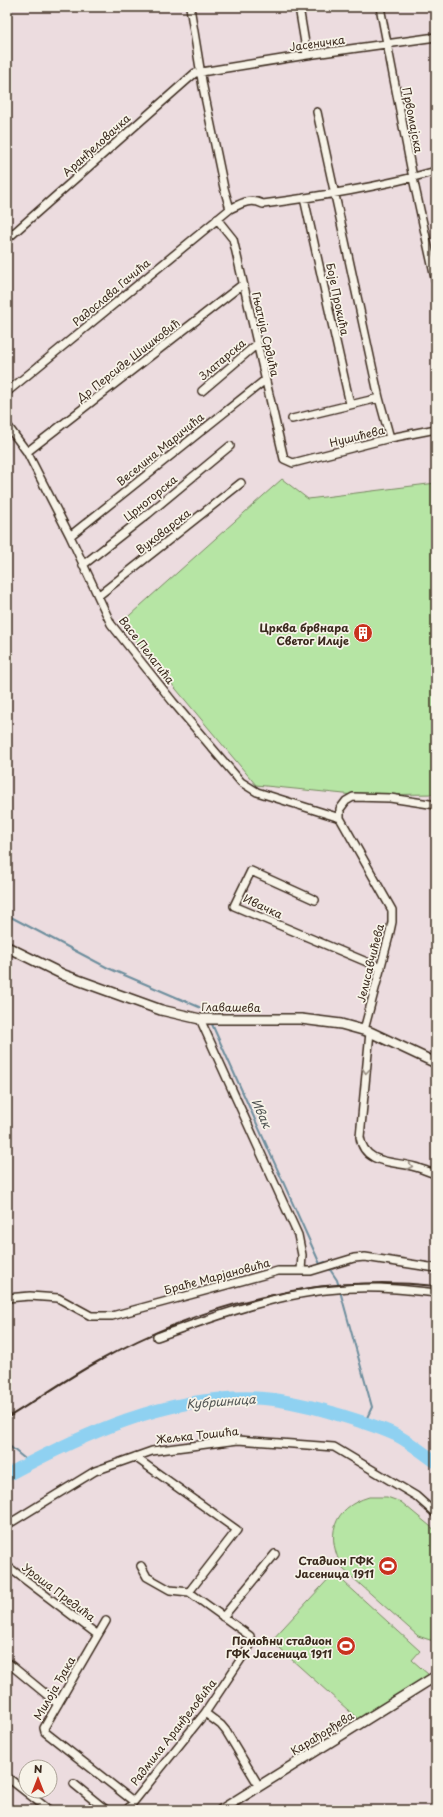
<svg xmlns="http://www.w3.org/2000/svg" width="443" height="1817" font-family="'Playpen Sans',sans-serif">
<style>
.green{fill:#b6e5a4;stroke:#788861}
.lines{fill:none;stroke-linecap:round;stroke-linejoin:round}
.stream{stroke:#6d8e9d;stroke-width:2}
.river{stroke:#8fd1f1;stroke-width:13}
.minor-casing{stroke:#3b2a1e;stroke-width:10}
.major-casing{stroke:#3b2a1e;stroke-width:12}
.minor{stroke:#f7f3e8;stroke-width:7}
.major{stroke:#f7f3e8;stroke-width:9}
.rail{stroke:#3b2a1e;stroke-width:2}
.oneway{stroke:#998e83}
.labels{text-anchor:middle;dominant-baseline:central;stroke-width:3.5;stroke-linejoin:round;paint-order:stroke}
.street-label{font-size:11px;fill:#3b2a1e;stroke:#f7f3e8}
.poi-label{font-size:11px;font-weight:bold;fill:#3b2a1e;stroke:#f7f3e8;text-anchor:end}
.water-label{font-size:12px;font-style:italic;fill:#505453;stroke:#f7f3e8}
</style>
<rect width="100%" height="100%" fill="#ecdcdf"/>
<filter id="ink" filterUnits="userSpaceOnUse"><feTurbulence type="fractalNoise" baseFrequency=".025" numOctaves="2"/><feDisplacementMap in="SourceGraphic" scale="8" xChannelSelector="R" yChannelSelector="G"/><feConvolveMatrix kernelMatrix="1 2 1 2 8 2 1 2 1" color-interpolation-filters="sRGB"/></filter>
<g filter="url(#ink)">
<path class="green" d="M282 479 308 499 436 483V794L354 795 256 785 121 623Z
M369 1497H387L401 1502 436 1531V1641L430 1640 418 1636 343 1569C325 1536 332 1508 369 1497Z
M334 1573 420 1651 412 1660 429 1675 358 1719 271 1641Z"/>
<g class="lines">
<path class="stream" d="M7 915 108 968 199 1007 206 1011 209 1016
M211 1022 320 1264 325 1262 327 1264
M329 1268 337 1280 339 1287
M340 1291 372 1407 365 1422
M7 1444 30 1463"/>
<path class="river" d="M7 1475C83 1434 167 1395 256 1398 282 1399 306 1405 330 1412 352 1419 375 1425 396 1435 410 1442 423 1453 436 1462"/>
<defs>
<path id="minor" d="M190 7 203 87 224 188 230 209
M299 7 307 55
M380 7 413 178 436 283
M317 112 379 398 390 438
M304 198 350 404
M217 219 233 239 284 459 293 463 390 438 436 429
M7 239 195 73 307 55 436 37
M202 391 256 345
M7 392 230 209C242 203 250 198 263 204 321 196 380 187 436 171
M292 419 379 398
M7 425 27 452 70 536 111 624 173 702 241 782 257 792 340 818
M27 452 243 284
M70 536 265 380
M83 565 148 514 230 446
M98 596 241 483
M340 818 392 910V922L389 936 364 1030
M340 818V809L346 801 353 797 390 798 436 805
M315 900 251 871 234 906 381 968
M200 1019 298 1235 302 1255 301 1271
M370 1032 360 1137C364 1165 394 1161 415 1167 422 1169 429 1172 436 1174
M7 1298 30 1296 58 1298 91 1316H112L278 1271H311L354 1258 365 1257 436 1268
M157 1337C222 1314 288 1289 357 1288 383 1287 410 1290 436 1293
M135 1457 237 1530 189 1592
M7 1525 95 1471 152 1451 238 1440 334 1447 416 1496 436 1514
M7 1566 98 1635
M223 1617 275 1554
M106 1621 44 1728 45 1732 133 1801
M7 1662 58 1704
M205 1713 221 1725 226 1731 259 1786
M7 1777 49 1810
M74 1784 106 1810
M127 1810 205 1713 251 1644 250 1636 189 1592 170 1590 147 1577 141 1566"/>
<path id="major" d="M7 947 64 975 161 1010 200 1019H301L341 1024 370 1032 436 1063
M221 1810 436 1676"/>
</defs>
<use href="#minor" class="minor-casing"/>
<use href="#major" class="major-casing"/>
<use href="#minor" class="minor"/>
<use href="#major" class="major"/>
<path class="rail" d="M7 1418C37 1400 66 1379 97 1362 200 1304 318 1273 436 1286"/>
</g>
<defs><path id="oneway-chevron" d="M-2-3.5L2.5 0L-2 3.5" fill="none" stroke-width="1.6" stroke-linecap="round" stroke-linejoin="round"/></defs>
<g class="oneway">
<use href="#oneway-chevron" transform="translate(366 1071) rotate(95)"/>
<use href="#oneway-chevron" transform="translate(410 1166) rotate(11)"/>
</g>
</g>
<defs>
<symbol id="building-disc" viewBox="-11 -11 22 22"><circle r="9.5" fill="#c8321e" stroke="#f7f3e8"/><path d="M-4-6H4V6H1V3H-1V6H-4ZM-2.5-4.3h1.7v1.8h-1.7ZM.8-4.3h1.7v1.8H.8ZM-2.5-1h1.7V.8h-1.7ZM.8-1h1.7V.8H.8Z" fill="#fff"/></symbol>
<symbol id="stadium-disc" viewBox="-11 -11 22 22"><circle r="9.5" fill="#c8321e" stroke="#f7f3e8"/><path d="M0-5a6.5 5 0 1 0 0 10a6.5 5 0 1 0 0-10ZM-3.5-1.8h7v3.6h-7Z" fill="#fff"/></symbol>
</defs>
<g fill-rule="evenodd">
<use href="#building-disc" x="352" y="622" width="22" height="22"/>
<use href="#stadium-disc" x="377" y="1555" width="22" height="22"/>
<use href="#stadium-disc" x="335" y="1635" width="22" height="22"/>
</g>
<g class="labels">
<g class="street-label">
<text transform="translate(317 43) rotate(-8)">Јасеничка</text>
<text transform="translate(413 120) rotate(79)">Првомајска</text>
<text transform="translate(96 145) rotate(-42)">Аранђеловачка</text>
<text transform="translate(111 292) rotate(-40)">Радослава Гачића</text>
<text transform="translate(338 299) rotate(78)">Боје Прокића</text>
<text transform="translate(266 334) rotate(77)">Гњатија Срдића</text>
<text transform="translate(222 359) rotate(-40)">Златарска</text>
<text transform="translate(128 360) rotate(-38)">Др Персиде Шишковић</text>
<text transform="translate(357 436) rotate(-14)">Нушићева</text>
<text transform="translate(160 449) rotate(-39)">Веселина Маричића</text>
<text transform="translate(150 498) rotate(-39)">Црногорска</text>
<text transform="translate(163 531) rotate(-38)">Вуковарска</text>
<text transform="translate(147 650) rotate(52)">Васе Пелагића</text>
<text transform="translate(263 906) rotate(25)">Ивачка</text>
<text transform="translate(370 963) rotate(-76)">Јелисавчићева</text>
<text transform="translate(231 1007) rotate(1)">Главашева</text>
<text transform="translate(217 1276) rotate(-15)">Браће Марјановића</text>
<text transform="translate(197 1435) rotate(-6)">Жељка Тошића</text>
<text transform="translate(59 1592) rotate(37)">Уроша Предића</text>
<text transform="translate(54 1688) rotate(-60)">Милоја Ђака</text>
<text transform="translate(173 1732) rotate(-52)">Радмила Аранђеловића</text>
<text transform="translate(322 1733) rotate(-32)">Карађорђева</text>
</g>
<g class="poi-label">
<text x="349" y="627">Црква брвнара<tspan x="349" dy="13">Светог Илије</tspan></text>
<text x="374" y="1560">Стадион ГФК<tspan x="374" dy="13">Јасеница 1911</tspan></text>
<text x="332" y="1640">Помоћни стадион<tspan x="332" dy="13">ГФК Јасеница 1911</tspan></text>
</g>
<g class="water-label">
<text transform="translate(262 1113) rotate(66)">Ивак</text>
<text transform="translate(221 1401) rotate(-4)">Кубршница</text>
</g>
</g>
<rect width="443" height="1817" fill="none" stroke="#f7f3e8" stroke-width="24"/>
<rect x="12" y="12" width="419" height="1793" fill="none" stroke="#3b2a1e" stroke-width="1.5" filter="url(#ink)"/>
<g transform="translate(38 1779)"><circle r="19" fill="#f7f3e8" stroke="#aca397"/>
<path d="M0-3L7 15L0 10L-7 15Z" fill="#c8321e"/>
<text y="-6" font-size="11" font-weight="bold" text-anchor="middle" fill="#3b2a1e">N</text>
</g>
</svg>
